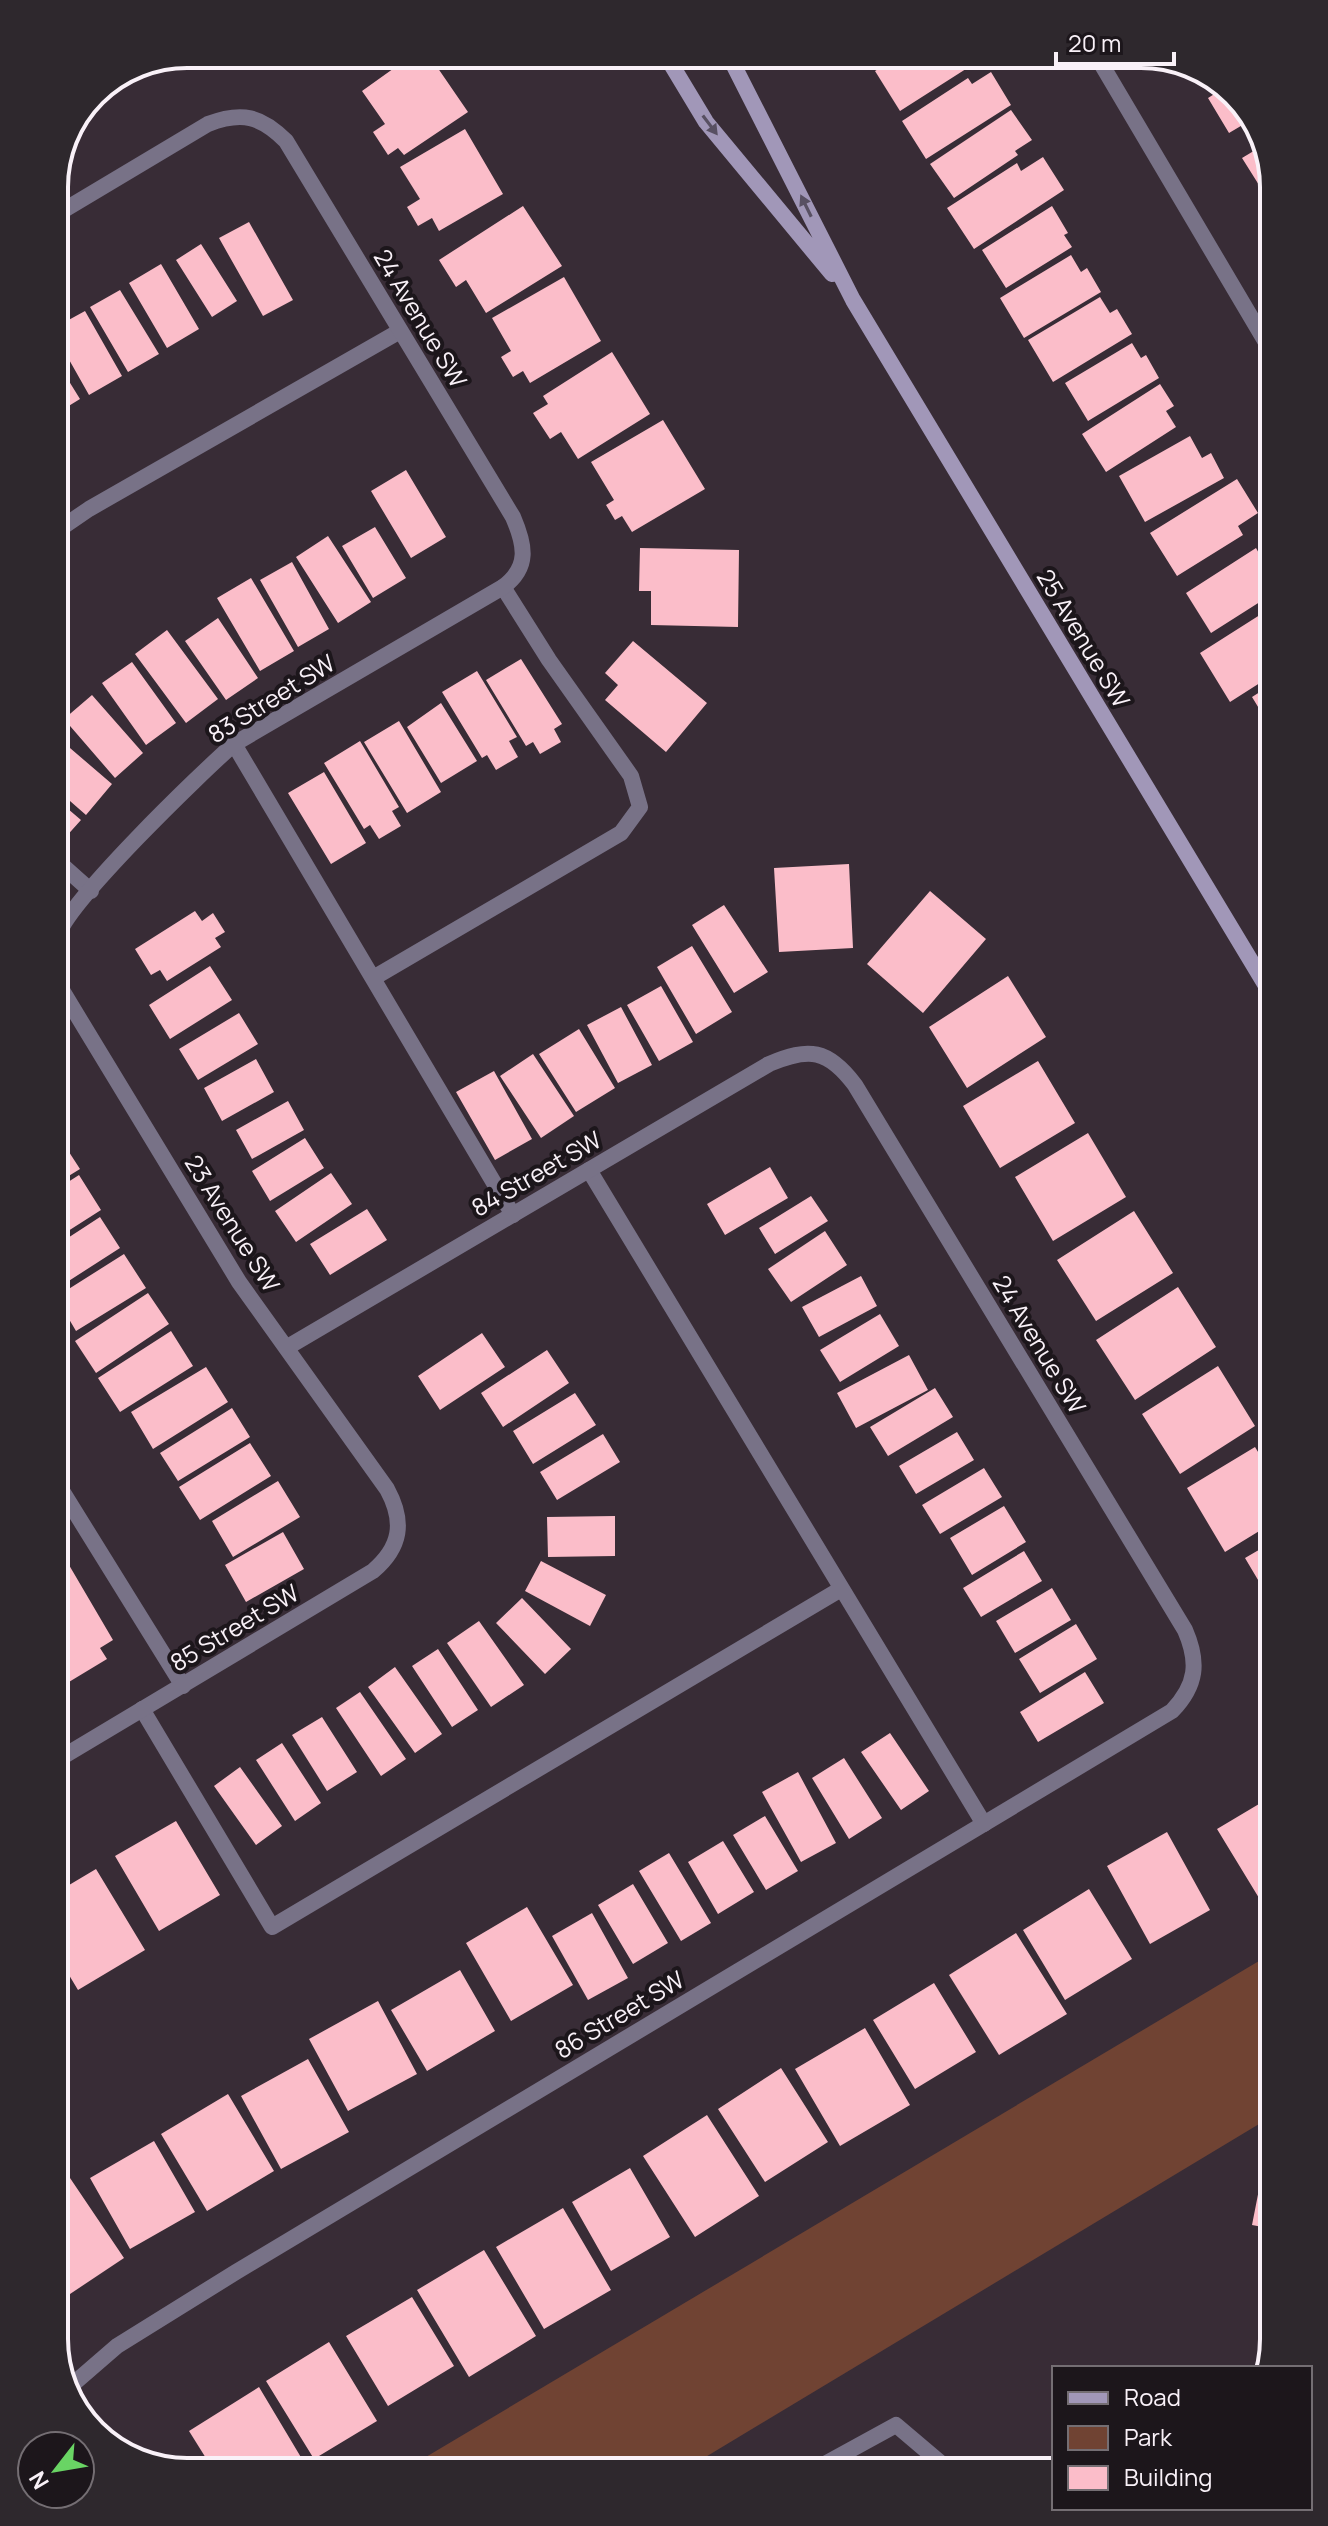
<svg xmlns="http://www.w3.org/2000/svg" width="1328" height="2526" font-family="Manrope,sans-serif">
<style>
.green{fill:#704333}
.building{fill:#fbbdc9}
.lines{fill:none;stroke-linecap:round;stroke-linejoin:round}
.lane{stroke:#787287;stroke-width:16}
.street{stroke:#787287;stroke-width:16}
.secondary{stroke:#a197b8;stroke-width:16}
.oneway{fill:#585062}
.labels{text-anchor:middle;dominant-baseline:central;stroke-width:8;stroke-linejoin:round;paint-order:stroke}
.street-label{font-size:24px;fill:#f9f1f8;stroke:#1c161b}
.rim{fill:none;stroke:#f9f1f8;stroke-width:4}
</style>
<rect width="100%" height="100%" fill="#382c36"/>
<path class="green" d="M1274 1952V2115L689 2467 404 2470Z"/>
<path class="building" d="M963 56 969 67 900 111 875 71 898 57Z
M404 61H433L468 112 404 155 398 148 388 155 373 132 385 124 362 91Z
M137 64H161L125 85 119 76Z
M1191 68 1215 77 1217 79 1203 87Z
M991 72 1011 105 926 159 902 121 968 78 972 84Z
M1224 88 1251 120 1229 133 1208 98Z
M92 96 99 106 82 118 92 97Z
M1011 110 1032 140 1015 151 1018 155 954 198 930 164Z
M465 129 503 194 439 231 432 218 418 226 407 207 420 199 400 167Z
M1264 138 1274 187 1264 193 1242 158 1262 146 1259 141Z
M1043 157 1064 190 974 249 947 208 1017 163 1021 171Z
M523 206 562 266 486 313 466 280 456 287 439 260Z
M1052 206 1068 233 1064 235 1072 247 1006 288 982 250Z
M249 222 293 300 263 316 219 238Z
M201 244 237 301 212 317 176 260Z
M1071 255 1081 272 1087 268 1101 292 1024 338 1000 298Z
M161 264 199 329 167 348 129 283Z
M564 277 601 341 530 383 523 371 513 377 501 357 511 351 492 318Z
M120 290 159 354 128 372 90 307Z
M1100 297 1110 313 1117 309 1132 334 1053 382 1028 340Z
M85 311 122 376 89 395 54 333V328Z
M1132 343 1141 358 1146 355 1159 378 1088 421 1065 383Z
M612 352 650 414 578 459 561 432 550 439 533 413 548 404 543 396Z
M54 357 80 399 54 415Z
M1160 384 1174 406 1166 411 1176 427 1106 472 1082 434Z
M663 420 705 489 632 532 622 516 615 520 606 505 614 500 591 462Z
M1190 436 1202 458 1211 453 1224 478 1145 522 1119 476Z
M406 470 446 537 411 558 371 491Z
M1237 479 1258 513 1238 526 1243 535 1177 576 1150 533Z
M375 527 406 578 373 598 342 546Z
M328 536 371 602 338 623 296 557Z
M640 548 739 550 738 627 651 625V591H639Z
M1256 548 1265 564 1271 561 1274 566V593L1211 633 1186 593Z
M292 562 329 629 298 647 260 580Z
M251 578 294 651 260 671 217 598Z
M1274 606V674L1230 702 1200 653Z
M218 618 258 678 226 700 185 641Z
M167 630 218 699 186 723 135 654Z
M633 641 707 703 666 752 605 700 618 685 605 673Z
M521 659 562 724 554 729 561 742 540 754 533 742 526 746 486 680Z
M132 662 176 723 146 745 102 683Z
M477 671 517 737 509 741 518 757 496 770 487 755 482 758 442 692Z
M1274 683V733L1252 697Z
M92 695 143 753 115 778 64 719Z
M441 703 477 761 441 783 407 727Z
M399 721 441 792 407 813 364 742Z
M360 741 399 807 392 811 401 826 379 839 370 825 364 829 324 763Z
M63 742 112 784 86 815 54 787V752Z
M324 772 366 843 331 864 288 793Z
M54 797 81 820 54 850Z
M849 864 853 948 779 952 774 868Z
M930 891 986 939 923 1013 867 964Z
M724 905 768 972 734 993 692 925Z
M195 911 202 921 213 913 225 932 215 938 221 947 167 981 160 970 151 975 135 949Z
M692 946 732 1012 696 1034 657 967Z
M210 966 232 1000 170 1039 149 1005Z
M1008 976 1046 1037 967 1088 929 1027Z
M661 986 693 1042 659 1061 627 1005Z
M621 1007 652 1065 618 1083 587 1025Z
M239 1013 258 1044 198 1080 179 1049Z
M579 1029 615 1088 576 1112 539 1054Z
M533 1054 574 1116 541 1138 500 1076Z
M256 1059 274 1092 222 1121 204 1088Z
M1038 1061 1075 1123 1000 1168 963 1106Z
M494 1071 532 1139 495 1160 456 1092Z
M288 1101 304 1130 252 1159 236 1130Z
M1088 1133 1126 1197 1053 1241 1015 1177Z
M58 1135 80 1169 54 1185V1138Z
M305 1138 324 1168 270 1201 252 1171Z
M770 1167 788 1198 725 1235 707 1204Z
M331 1173 352 1204 296 1242 275 1211Z
M79 1175 101 1210 54 1240V1191Z
M811 1196 828 1221 775 1254 759 1228Z
M367 1209 387 1240 330 1275 310 1244Z
M1134 1211 1173 1273 1096 1321 1057 1260Z
M100 1217 120 1248 64 1284 54 1269V1247Z
M825 1231 847 1265 791 1302 768 1269Z
M124 1254 146 1288 76 1331 56 1297Z
M861 1276 877 1306 819 1337 802 1307Z
M1178 1287 1216 1347 1135 1400 1096 1340Z
M148 1293 169 1324 96 1373 75 1341Z
M880 1314 899 1346 840 1382 820 1350Z
M171 1331 193 1366 120 1412 98 1378Z
M482 1333 505 1367 440 1410 418 1376Z
M547 1350 569 1383 503 1427 481 1393Z
M909 1355 928 1390 856 1428 837 1393Z
M1218 1366 1255 1426 1180 1474 1142 1414Z
M206 1367 228 1402 153 1449 131 1412Z
M935 1388 953 1417 888 1456 870 1427Z
M575 1393 596 1425 533 1464 513 1431Z
M232 1408 250 1437 178 1481 160 1453Z
M957 1432 974 1460 916 1494 899 1466Z
M603 1434 620 1462 557 1500 540 1472Z
M250 1443 271 1476 200 1520 179 1487Z
M1255 1447 1274 1478V1522L1225 1552 1187 1488Z
M984 1468 1002 1497 940 1534 922 1505Z
M278 1481 300 1517 233 1557 212 1521Z
M1004 1506 1026 1542 972 1575 950 1538Z
M615 1516V1556L548 1557 547 1517Z
M283 1532 304 1569 246 1602 225 1565Z
M1274 1541V1607L1245 1558Z
M1024 1551 1042 1581 981 1617 963 1588Z
M541 1561 606 1595 590 1626 525 1591Z
M69 1565 113 1640 100 1648 107 1659 54 1691V1574Z
M1052 1588 1071 1620 1015 1653 996 1621Z
M522 1598 571 1649 545 1674 496 1623Z
M479 1621 524 1685 491 1707 447 1643Z
M1076 1624 1097 1659 1040 1693 1019 1659Z
M438 1649 478 1710 452 1727 412 1666Z
M395 1667 442 1734 415 1753 368 1687Z
M1085 1672 1104 1703 1038 1742 1020 1712Z
M360 1692 406 1759 381 1776 336 1708Z
M322 1717 357 1772 327 1791 292 1735Z
M890 1733 929 1791 901 1810 861 1752Z
M282 1743 321 1803 295 1821 256 1760Z
M844 1758 882 1818 849 1839 812 1778Z
M240 1767 282 1826 256 1845 214 1786Z
M798 1772 836 1843 801 1862 762 1792Z
M1274 1795V1889L1259 1898 1217 1829Z
M765 1816 798 1871 766 1890 733 1835Z
M176 1821 220 1895 159 1931 115 1856Z
M1167 1832 1210 1910 1150 1944 1107 1866Z
M723 1841 754 1892 718 1914 688 1862Z
M669 1853 711 1923 681 1941 639 1871Z
M96 1869 145 1950 78 1990 54 1950V1894Z
M633 1884 668 1943 633 1964 598 1905Z
M1089 1889 1132 1959 1065 2000 1023 1930Z
M527 1907 573 1985 511 2021 466 1943Z
M592 1913 628 1978 588 2000 552 1936Z
M1016 1933 1067 2014 999 2055 949 1975Z
M460 1970 495 2031 427 2071 391 2010Z
M54 1975 67 1996 54 2004Z
M934 1983 976 2052 915 2089 873 2020Z
M378 2001 417 2074 348 2111 309 2039Z
M865 2028 910 2105 840 2146 795 2069Z
M308 2059 349 2132 281 2169 241 2096Z
M781 2068 828 2142 765 2182 718 2109Z
M228 2094 274 2171 207 2211 161 2134Z
M707 2115 759 2196 695 2237 643 2156Z
M154 2141 195 2212 130 2249 90 2178Z
M630 2168 670 2237 611 2271 572 2202Z
M1262 2174 1274 2177V2229L1252 2225Z
M70 2178 124 2258 61 2300 54 2290V2188Z
M563 2208 611 2290 544 2329 496 2247Z
M484 2250 536 2336 469 2377 417 2290Z
M412 2297 454 2366 388 2406 346 2336Z
M329 2342 377 2421 314 2459 266 2381Z
M259 2387 302 2459 283 2471H214L189 2431Z"/>
<g class="lines">
<path class="lane" d="M54 533 89 509 400 331
M234 744 513 1215
M54 858 91 891
M375 977 621 833 640 807 631 776 549 660 503 587
M589 1170 984 1824
M54 1478 183 1686
M142 1709 272 1927 841 1589
M823 2465 896 2425 942 2464"/>
<path class="street" d="M1096 55 1274 356
M54 1762 373 1571C401 1547 405 1522 387 1489L239 1282 63 992C57 975 52 957 57 938 66 903 201 773 234 744L503 587C530 567 525 545 513 517L286 141C261 116 242 111 208 124L54 216
M65 2391 117 2346 236 2272 1172 1711C1197 1685 1199 1662 1185 1630L855 1085C828 1049 809 1047 769 1064L286 1348"/>
<path class="secondary" d="M730 58 853 300 1274 999
M668 59 706 122 832 274
M112 2449H113"/>
</g>
<defs><path id="oneway-solid" d="M-6-.8H1V-3.2L6.5 0L1 3.2V.8H-6Z" transform="scale(2)"/></defs>
<g class="oneway">
<use href="#oneway-solid" transform="translate(710 125) rotate(53)"/>
<use href="#oneway-solid" transform="translate(806 206) rotate(-116)"/>
</g>
<g class="labels">
<g class="street-label">
<text transform="translate(421 318) rotate(59)">24 Avenue SW</text>
<text transform="translate(1084 638) rotate(59)">25 Avenue SW</text>
<text transform="translate(271 698) rotate(-32)">83 Street SW</text>
<text transform="translate(536 1173) rotate(-30)">84 Street SW</text>
<text transform="translate(233 1223) rotate(58)">23 Avenue SW</text>
<text transform="translate(1040 1344) rotate(59)">24 Avenue SW</text>
<text transform="translate(234 1627) rotate(-31)">85 Street SW</text>
<text transform="translate(619 2014) rotate(-31)">86 Street SW</text>
</g>
</g>
<path d="M0 0H1328V2526H0ZM187 68H1141A119 119 0 0 1 1260 187V2339A119 119 0 0 1 1141 2458H187A119 119 0 0 1 68 2339V187A119 119 0 0 1 187 68Z" fill="#2e282d" fill-rule="evenodd"/>
<path class="rim" d="M187 68H1141A119 119 0 0 1 1260 187V2339A119 119 0 0 1 1141 2458H187A119 119 0 0 1 68 2339V187A119 119 0 0 1 187 68Z"/>
<rect x="1052" y="2366" width="260" height="144" fill="#1c161b" stroke="#746e73" stroke-width="2"/>
<rect x="1068" y="2392" width="40" height="12" fill="#a197b8" stroke="#746e73" stroke-width="2"/>
<text x="1124" y="2406" font-size="24" fill="#f9f1f8">Road</text>
<rect x="1068" y="2426" width="40" height="24" fill="#704333" stroke="#746e73" stroke-width="2"/>
<text x="1124" y="2446" font-size="24" fill="#f9f1f8">Park</text>
<rect x="1068" y="2466" width="40" height="24" fill="#fbbdc9" stroke="#746e73" stroke-width="2"/>
<text x="1124" y="2486" font-size="24" fill="#f9f1f8">Building</text>
<g transform="translate(56 2470) rotate(239)"><circle r="38" fill="#1c161b" stroke="#746e73" stroke-width="2"/>
<path d="M0-6L14 30L0 20L-14 30Z" fill="#69d464"/>
<text y="-12" font-size="22" font-weight="bold" text-anchor="middle" fill="#f9f1f8">N</text>
</g>
<path d="M1056 52v12h118v-12" fill="none" stroke="#f9f1f8" stroke-width="4"/>
<text x="1068" y="52" font-size="24" fill="#f9f1f8" stroke="#1c161b" stroke-width="6" paint-order="stroke">20 m</text>
</svg>
